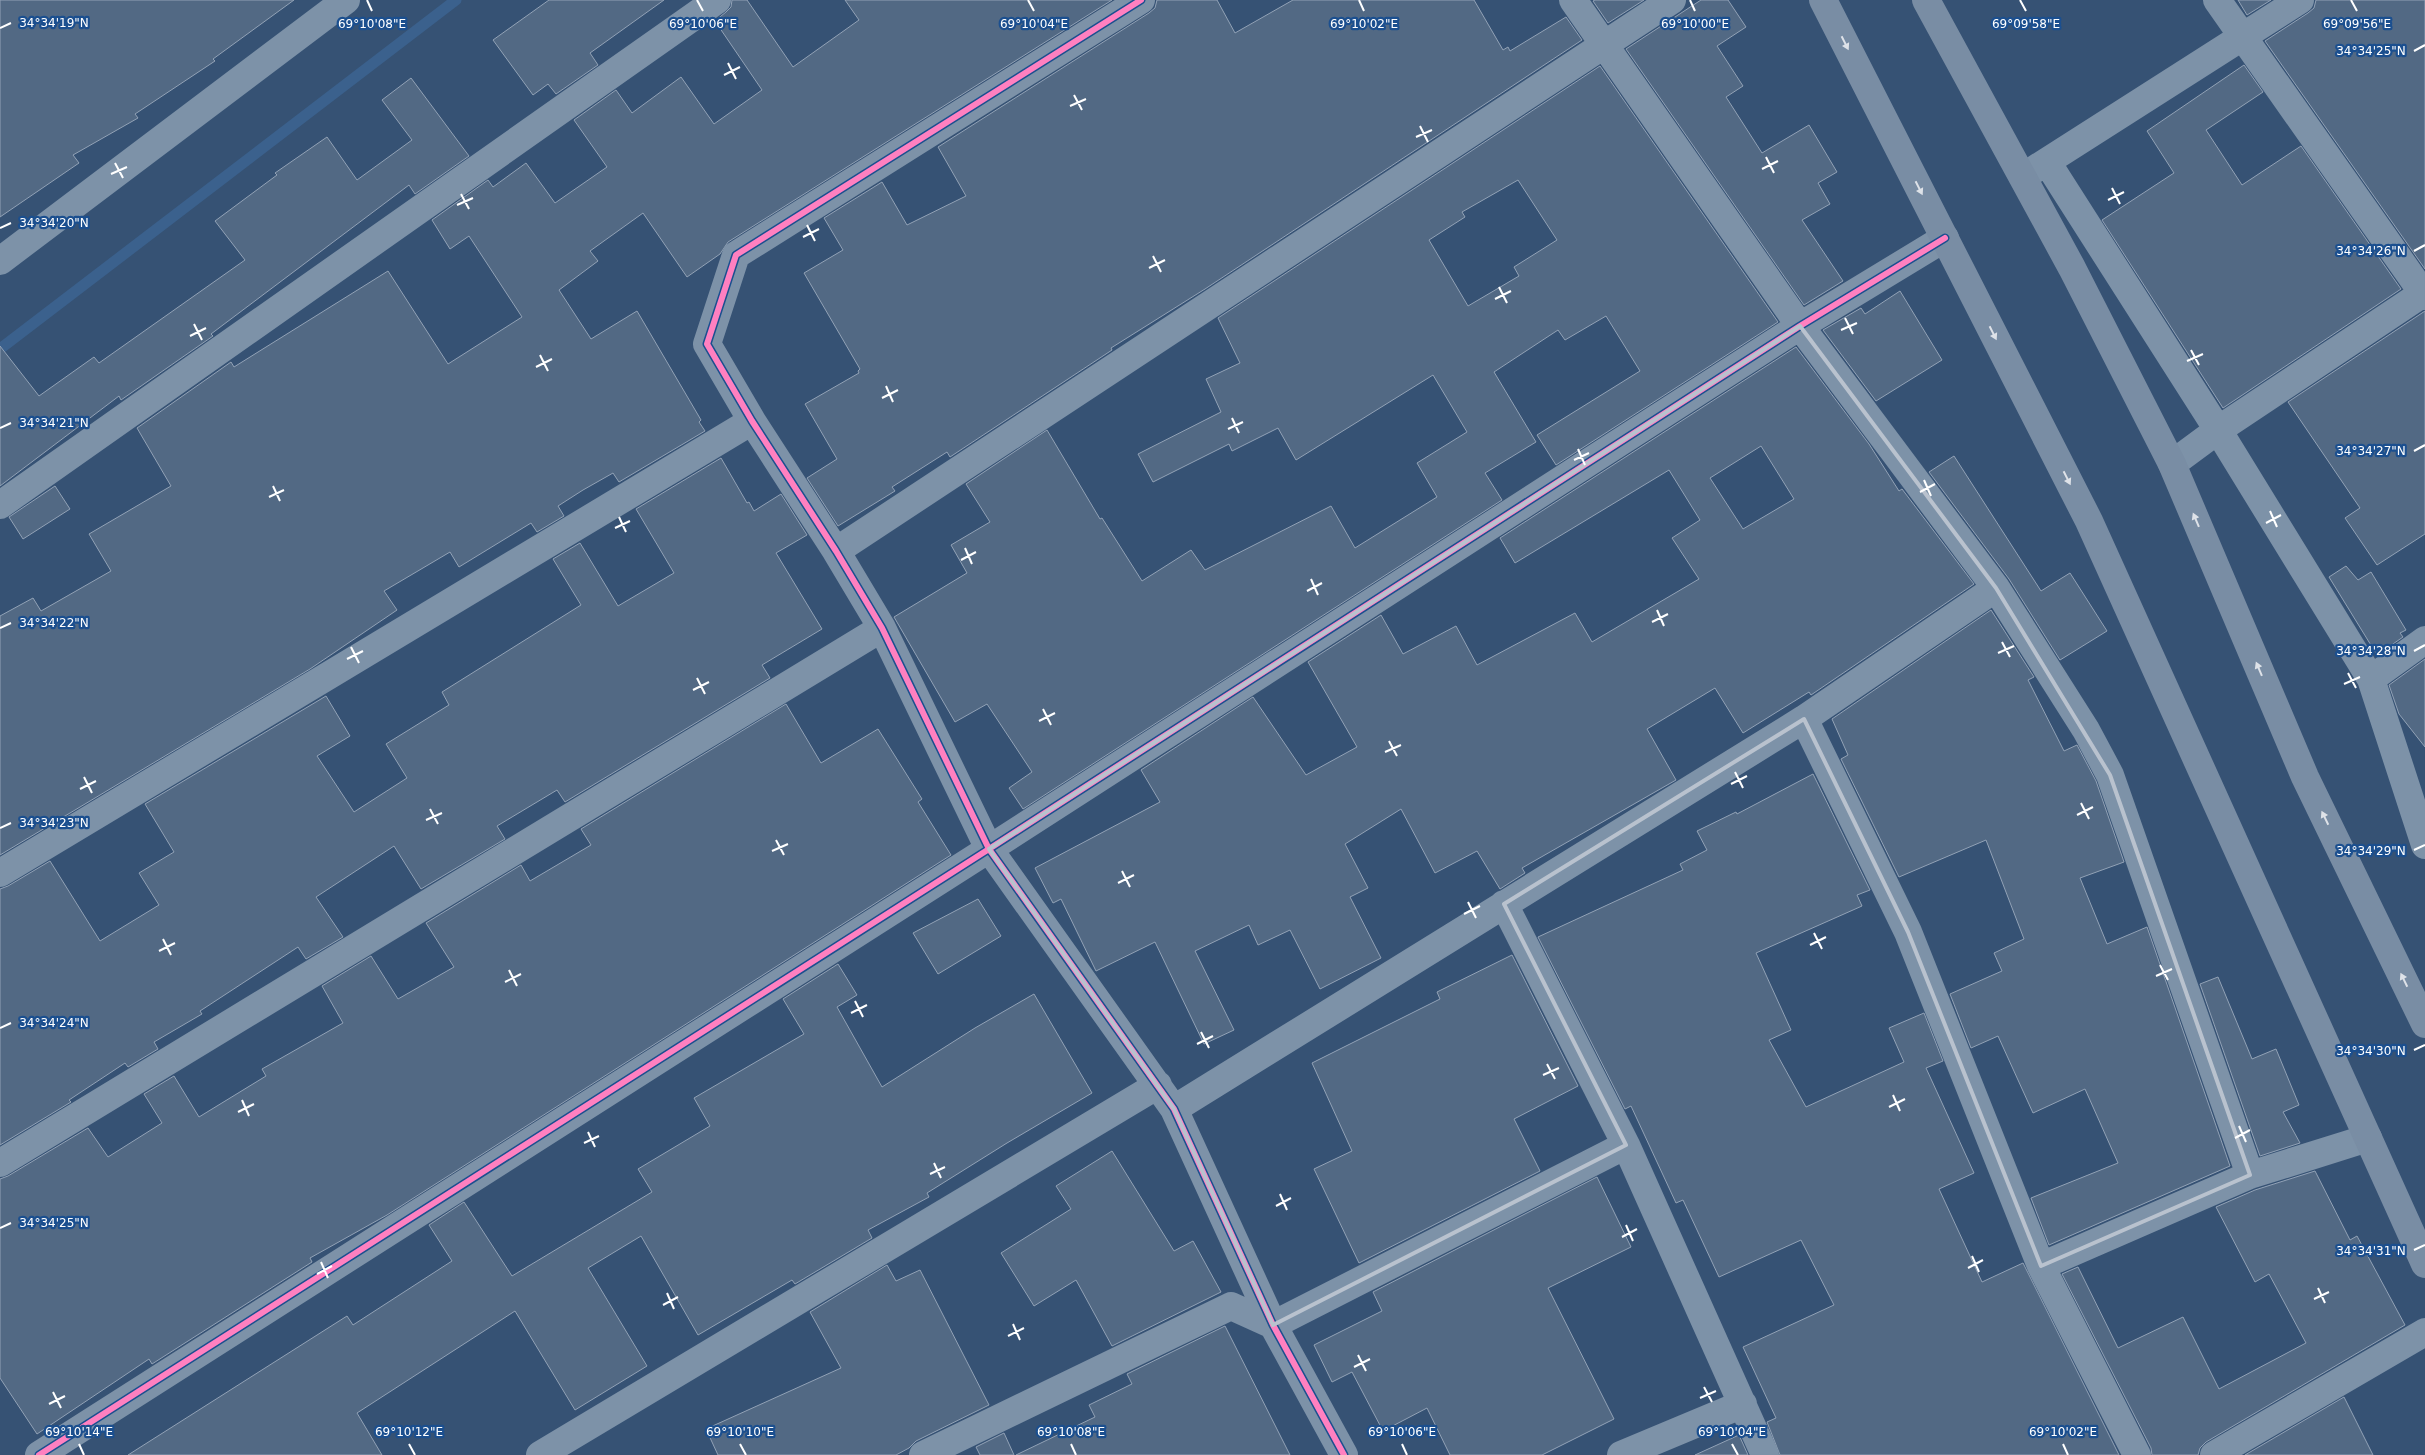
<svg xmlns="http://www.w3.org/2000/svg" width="2425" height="1455" font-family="'DejaVu Sans',sans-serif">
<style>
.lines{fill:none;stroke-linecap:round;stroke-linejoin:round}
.stream{stroke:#3b618d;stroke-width:11}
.building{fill:#526984;stroke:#92a2b6;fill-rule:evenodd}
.street{stroke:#7d92a8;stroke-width:28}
.secondary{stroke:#798da4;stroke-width:28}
.cycleway-casing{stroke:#1b4f8f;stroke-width:9}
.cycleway{stroke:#ff80c0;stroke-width:6}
.oneway{fill:#dee2e8}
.marked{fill:none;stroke:#b9c2ce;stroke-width:4;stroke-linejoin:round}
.ticks{fill:none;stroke:#fff;stroke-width:2}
.ticks-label{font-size:12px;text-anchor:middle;fill:#fff;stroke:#1b4f8f;stroke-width:4.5;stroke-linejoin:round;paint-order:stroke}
</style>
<rect width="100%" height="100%" fill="#365274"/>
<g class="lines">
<path class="stream" d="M0 349 456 0"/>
</g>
<path class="building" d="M0 0H294L213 59 215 61 135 114 138 118 73 155 79 163 0 217Z
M549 0H664L590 53 598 65 556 94 548 84 533 95 493 40Z
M732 0H747L793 67 859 20 845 0H1112L728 242 720 254 687 277 643 213 590 251 598 261 559 290 591 339 637 311 701 420 699 422 705 431 619 482 613 473 583 490 558 506 564 516 537 532 531 523 459 567 450 552 384 591 397 610 310 669 0 855V616L33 598 41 611 111 571 89 534 171 486 137 428 231 362 234 367 388 271 448 364 522 317 469 236 450 249 432 220 488 180 493 187 526 163 555 203 607 167 574 120 616 90 632 113 681 77 714 124 762 90 715 21 726 12 731 7Z
M1157 0H1217L1235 33 1293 0H1474L1503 50 1508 47 1510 51 1566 17 1582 40 1205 289 1111 348 1112 350 950 457 947 452 892 487 895 491 838 526 807 478 837 459 805 404 859 373 858 371 860 369 804 273 843 250 824 218 882 182 907 225 966 196 938 147 1149 13 1155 8Z
M1595 0H1644L1608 23 1593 1Z
M1701 0H1728L1746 27 1717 46 1743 86 1726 97 1762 153 1809 125 1837 172 1818 183 1830 204 1802 220 1843 281 1804 305 1626 49Z
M2238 0H2271L2247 15Z
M2316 0H2425V269L2265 41 2308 13 2314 8Z
M2244 65 2263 92 2206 130 2242 185 2301 146 2401 289 2223 408 2102 220 2174 173 2147 131Z
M1600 66 1778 322 1556 465 1537 435 1640 371 1606 316 1565 340 1558 330 1494 372 1536 442 1485 473 1502 500 1023 809 1009 788 1032 772 987 704 955 722 894 617 967 573 951 545 990 522 966 484 1047 430 1100 519 1102 518 1142 581 1191 550 1205 570 1331 506 1355 548 1437 497 1417 463 1467 432 1433 375 1296 460 1278 428 1232 451 1229 444 1153 482 1138 454 1221 412 1206 379 1240 363 1218 318ZM1518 180 1557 240 1514 267 1519 276 1468 306 1429 240 1465 217 1462 212Z
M411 78 469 156 415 194 409 185 211 334 213 336 121 400 119 396 0 486V346L39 396 94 357 99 363 245 260 215 221 277 175 275 173 327 137 357 180 412 140 382 100Z
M1900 291 1942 360 1876 401 1823 330 1861 308 1865 314Z
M2425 311V534L2377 565 2345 518 2360 508 2288 402Z
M1796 347 1869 444 1899 491 1902 489 1974 584 1811 695 1809 692 1743 733 1715 688 1647 729 1676 780 1522 868 1525 873 1500 889 1477 851 1435 873 1401 809 1345 844 1368 888 1350 897 1381 958 1320 989 1290 930 1258 945 1249 925 1195 951 1234 1030 1204 1044 1155 942 1096 971 1061 899 1053 903 1035 868 1160 802 1141 770 1253 697 1306 775 1357 747 1308 662 1381 615 1403 654 1456 626 1477 665 1575 613 1592 642 1699 579 1672 538 1700 520 1669 470 1515 563 1500 538ZM1761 446 1794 499 1743 529 1710 478Z
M1954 456 2041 591 2070 573 2107 631 2060 660 2009 579 1929 472Z
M721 458 747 503 749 502 754 511 781 494 807 535 776 553 822 629 762 665 770 678 565 802 557 790 497 826 505 839 421 889 394 846 316 897 343 937 306 959 298 947 200 1011 202 1014 154 1042 158 1049 128 1067 125 1063 69 1100 71 1102 0 1145V889L8 886 50 861 100 941 159 905 139 873 174 852 145 804 326 696 350 736 317 756 354 812 407 778 386 744 449 705 442 692 581 605 553 559 580 543 618 606 674 573 636 509Z
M55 486 70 509 23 539 9 517Z
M2346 566 2358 580 2371 572 2406 630 2400 633 2403 637 2377 655 2329 577Z
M1991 610 2034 677 2028 680 2064 751 2077 745 2096 781 2124 862 2080 878 2107 944 2147 927 2230 1166 2049 1245 2031 1198 2118 1163 2085 1089 2033 1113 1998 1036 1971 1048 1950 994 2002 971 1994 953 2024 939 1986 840 1899 877 1841 759 1848 755 1832 719Z
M2425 659V747L2399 714 2389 685Z
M786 704 821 763 878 729 922 799 918 802 951 855 387 1215 310 1258 312 1262 152 1364 149 1359 37 1434 0 1378V1179L8 1176 88 1128 108 1157 162 1123 144 1094 174 1076 199 1117 266 1076 262 1069 343 1023 322 986 371 956 398 999 454 967 426 923 521 865 530 881 591 845 581 829Z
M1813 774 1870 890 1857 895 1862 906 1756 953 1791 1030 1769 1040 1806 1107 1904 1062 1889 1028 1924 1013 1943 1061 1926 1068 1974 1173 1939 1189 1982 1282 2023 1263 2119 1455H1780L1767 1422 1776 1418 1743 1347 1834 1305 1801 1240 1719 1277 1683 1200 1676 1203 1631 1106 1625 1109 1538 937 1683 870 1680 864 1707 850 1697 831 1736 812 1737 814Z
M978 899 1001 936 938 974 913 933Z
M1512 955 1578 1086 1514 1119 1540 1171 1359 1263 1314 1169 1352 1151 1312 1063 1440 999 1437 992Z
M838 964 857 995 837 1007 882 1087 975 1028 1034 994 1092 1093 1007 1143 927 1193 929 1197 868 1230 872 1238 795 1284 792 1280 698 1335 641 1236 588 1268 647 1366 575 1410 515 1311 357 1413 382 1455H128L347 1316 353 1325 452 1261 429 1225 464 1202 512 1276 652 1192 638 1169 710 1126 694 1098 804 1034 783 999Z
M2218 977 2252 1059 2276 1049 2299 1105 2283 1112 2300 1143 2260 1156 2200 984Z
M1112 1151 1174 1251 1193 1241 1221 1292 1112 1346 1076 1280 1034 1306 1001 1253 1071 1209 1056 1186Z
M2315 1171 2350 1240 2357 1236 2405 1325 2206 1442 2200 1448 2198 1455H2152L2151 1448 2062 1274 2078 1267 2118 1348 2183 1317 2219 1389 2306 1343 2269 1274 2255 1282 2216 1207 2255 1190Z
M1597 1177 1631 1247 1548 1288 1614 1419 1542 1455H1450L1427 1408 1383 1431 1352 1372 1332 1382 1314 1345 1382 1311 1373 1292Z
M887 1265 896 1281 920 1270 989 1405 916 1441 909 1448 896 1455H718L706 1429 841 1368 810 1312Z
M1225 1326 1290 1455H1016L1095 1417 1089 1405 1132 1384 1127 1374Z
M2344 1397 2373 1455H2245Z
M1004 1433 1014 1455H980L976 1447Z
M1739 1435 1748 1455H1695Z"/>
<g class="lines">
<path class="street" d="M1141 0 736 255 707 344 752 421 836 551 882 628 989 849 1174 1109 1273 1325 1344 1455
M1573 0 1800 326 1996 588 2086 730 2110 775 2250 1175
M2217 0 2425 296
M2047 162 2218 430 2371 679 2425 845
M2032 171 2300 0
M0 261 346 0
M2172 464 2218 430 2425 292
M0 505 717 0
M836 551 1672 0
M2371 679 2425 640
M1804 719 1908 932 2041 1266 2137 1455
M0 873 752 421
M1504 904 1626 1145 1765 1455
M1174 1109 1804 719 1996 588
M0 1163 882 628
M2041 1266 2250 1175 2368 1138
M39 1455 989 849 1800 326 1945 238
M540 1455 1158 1085
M923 1455 1231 1306 1273 1325 1626 1145
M1621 1455 1743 1404
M2214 1455 2425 1332"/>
<path class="secondary" d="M1823 0 2089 521 2425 1264
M1926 0 2072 268 2172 464 2305 777 2425 1024"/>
<defs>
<path id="cycleway" d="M1141 0 736 255 707 344 752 421 836 551 882 628 989 849 1174 1109 1273 1325 1344 1455
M39 1455 989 849 1800 326 1945 238"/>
</defs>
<use href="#cycleway" class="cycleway-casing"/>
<use href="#cycleway" class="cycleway"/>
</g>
<defs><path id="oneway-solid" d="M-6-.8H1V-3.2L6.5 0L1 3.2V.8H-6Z" transform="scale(1.25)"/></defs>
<g class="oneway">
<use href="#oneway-solid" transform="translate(1845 43) rotate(63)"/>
<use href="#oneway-solid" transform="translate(1919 188) rotate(63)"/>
<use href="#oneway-solid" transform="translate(1993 333) rotate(63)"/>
<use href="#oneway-solid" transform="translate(2067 478) rotate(63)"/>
<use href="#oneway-solid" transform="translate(2196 520) rotate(-113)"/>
<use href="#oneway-solid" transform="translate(2259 669) rotate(-113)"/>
<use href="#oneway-solid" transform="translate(2325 818) rotate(-116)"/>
<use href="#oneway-solid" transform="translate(2404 980) rotate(-116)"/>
</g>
<path class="marked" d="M1800 326 1996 588 2110 775 2250 1175 2041 1266 1908 932 1804 719 1504 904 1626 1145 1273 1325 1174 1109 989 849Z"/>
<path class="ticks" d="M367 0 372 11M697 0 703 11M1028 0 1034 11M1359 0 1364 11M1690 0 1695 11M2020 0 2026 11M2351 0 2357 11M0 28 11 23M2414 51 2425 45M728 63 736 79M724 75 740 67M1074 95 1082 110M1070 106 1086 99M1420 126 1428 142M1416 137 1432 130M1766 157 1774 173M115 163 123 178M1762 169 1778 161M111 174 127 167M2112 188 2120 204M461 194 469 209M2108 200 2124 192M457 205 473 198M807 225 815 241M0 228 11 223M803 237 819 229M2414 251 2425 245M1153 256 1161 272M1149 268 1165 260M1499 287 1507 303M1495 299 1511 291M1845 318 1853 334M194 324 202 340M1841 330 1857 323M190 336 206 328M2191 350 2199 365M540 355 548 371M2187 361 2203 354M536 367 552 359M886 386 893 402M882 398 898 390M1232 418 1239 433M0 428 11 423M1228 429 1243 422M1578 449 1585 465M2414 451 2425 445M1574 460 1589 453M1924 480 1931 496M273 486 280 501M1920 492 1935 484M269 497 284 490M2270 511 2277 527M619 517 626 532M2266 523 2281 515M615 528 630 521M965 548 972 564M961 560 976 552M1311 579 1318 595M1307 591 1322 583M1657 610 1664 626M1652 622 1668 614M0 628 11 623M2002 642 2010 657M351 647 359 663M2414 651 2425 645M1998 653 2014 646M347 659 363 651M2348 673 2356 688M697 678 705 694M2344 684 2360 677M693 690 709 682M1043 709 1051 725M1039 721 1055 713M1389 741 1397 756M1385 752 1401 745M1735 772 1743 788M84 777 92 793M1731 784 1747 776M80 789 96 781M2081 803 2089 819M430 809 438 824M2077 815 2093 807M426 820 442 813M0 828 11 823M776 840 784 855M2414 850 2425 845M772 851 788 844M1122 871 1130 887M1118 883 1134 875M1468 902 1476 918M1464 914 1480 906M1814 933 1822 949M163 939 171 955M1810 945 1826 937M159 951 175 943M2160 965 2168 980M509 970 517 986M2156 976 2172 969M505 982 521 974M855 1001 863 1017M851 1013 867 1005M0 1028 11 1023M1201 1032 1209 1048M1197 1044 1213 1036M2414 1050 2425 1045M1547 1064 1555 1079M1543 1075 1559 1068M1893 1095 1900 1111M242 1100 249 1116M1889 1107 1905 1099M238 1112 254 1104M2239 1126 2246 1142M588 1132 595 1147M2235 1138 2250 1130M584 1143 599 1136M934 1163 941 1178M930 1174 945 1167M1280 1194 1287 1210M1276 1206 1291 1198M1626 1225 1633 1241M0 1228 11 1223M1622 1237 1637 1229M2414 1250 2425 1245M1972 1256 1979 1272M321 1262 328 1278M1968 1268 1983 1260M317 1274 332 1266M2318 1288 2325 1303M667 1293 674 1309M2314 1299 2329 1292M663 1305 678 1297M1013 1324 1020 1340M1008 1336 1024 1328M1358 1355 1366 1371M1354 1367 1370 1359M1704 1387 1712 1402M53 1392 61 1408M1700 1398 1716 1391M49 1404 65 1396M79 1444 84 1455M409 1444 415 1455M740 1444 746 1455M1071 1444 1076 1455M1402 1444 1407 1455M1732 1444 1738 1455M2063 1444 2068 1455"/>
<g class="ticks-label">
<text x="54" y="27">34°34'19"N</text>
<text x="372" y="28">69°10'08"E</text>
<text x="703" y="28">69°10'06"E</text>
<text x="1034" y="28">69°10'04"E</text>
<text x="1364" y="28">69°10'02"E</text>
<text x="1695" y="28">69°10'00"E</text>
<text x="2026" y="28">69°09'58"E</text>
<text x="2357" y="28">69°09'56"E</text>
<text x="2371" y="55">34°34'25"N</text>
<text x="54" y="227">34°34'20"N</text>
<text x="2371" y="255">34°34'26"N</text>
<text x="54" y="427">34°34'21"N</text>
<text x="2371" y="455">34°34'27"N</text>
<text x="54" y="627">34°34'22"N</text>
<text x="2371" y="655">34°34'28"N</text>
<text x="54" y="827">34°34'23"N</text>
<text x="2371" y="855">34°34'29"N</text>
<text x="54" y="1027">34°34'24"N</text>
<text x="2371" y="1055">34°34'30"N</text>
<text x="54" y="1227">34°34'25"N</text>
<text x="2371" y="1255">34°34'31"N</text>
<text x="79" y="1436">69°10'14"E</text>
<text x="409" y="1436">69°10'12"E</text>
<text x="740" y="1436">69°10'10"E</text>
<text x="1071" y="1436">69°10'08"E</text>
<text x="1402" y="1436">69°10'06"E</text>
<text x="1732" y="1436">69°10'04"E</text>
<text x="2063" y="1436">69°10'02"E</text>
</g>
</svg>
